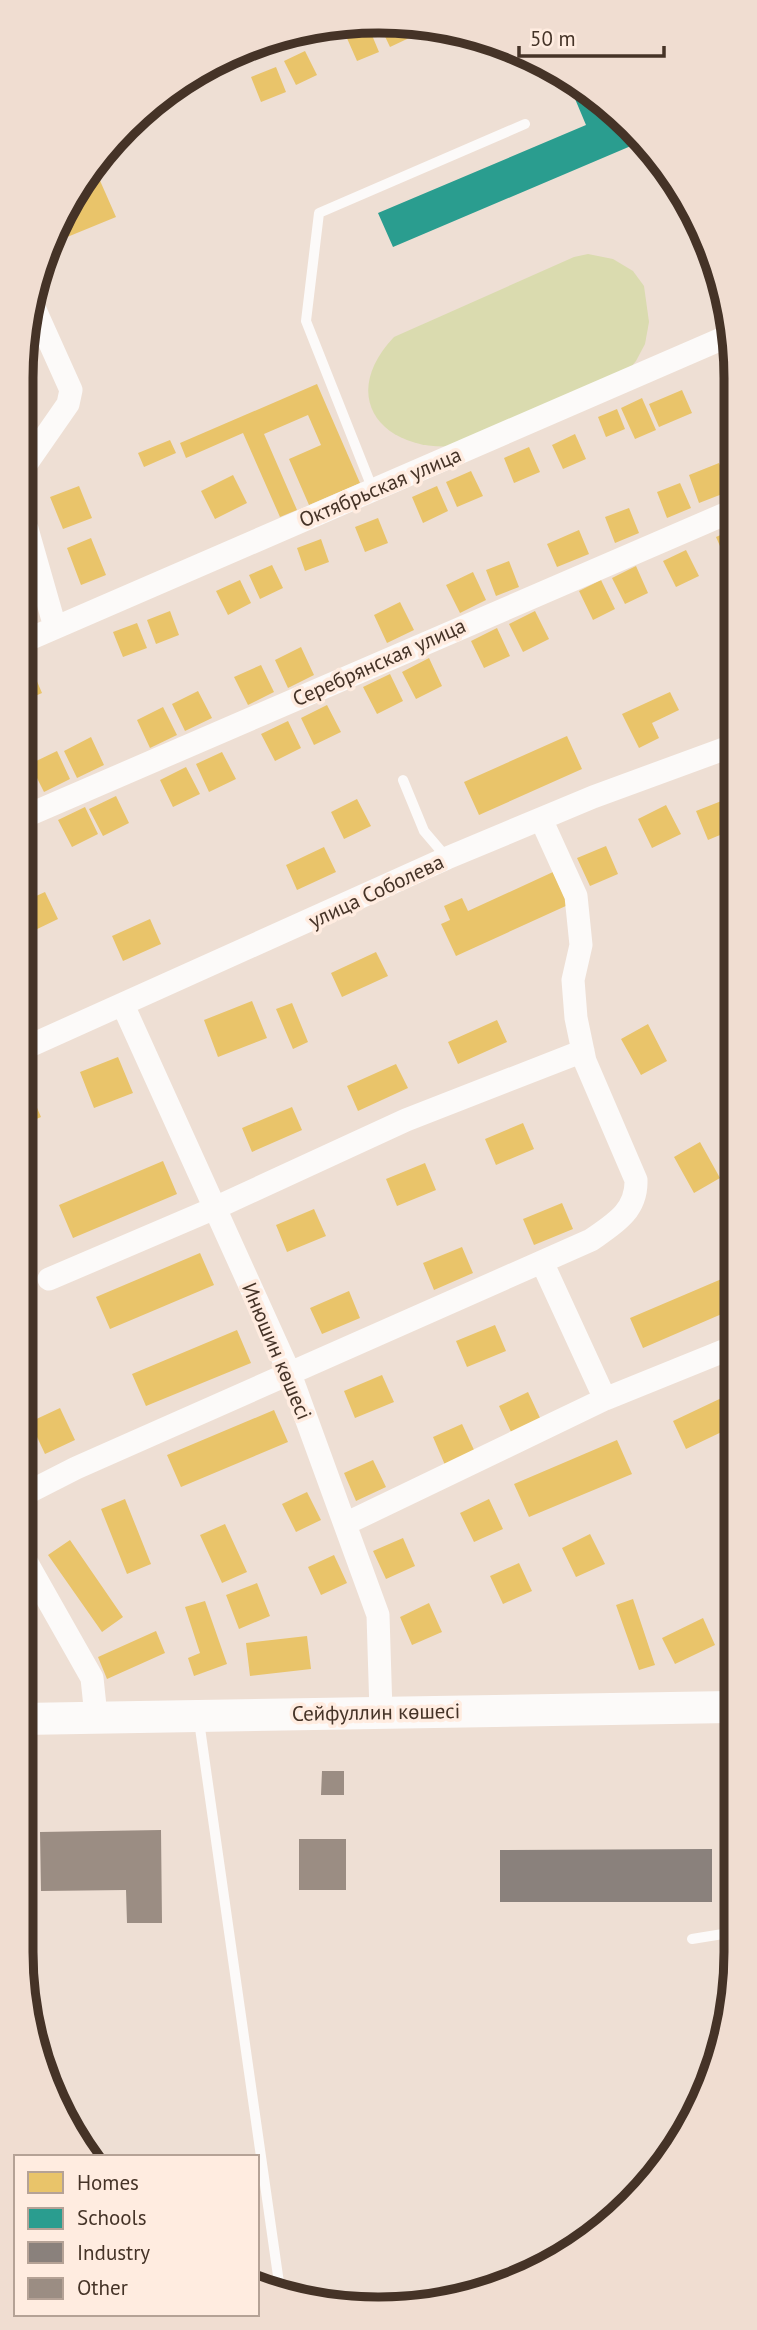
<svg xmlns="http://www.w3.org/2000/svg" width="757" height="2330" font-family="'PT Sans',sans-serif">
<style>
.green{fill:#dadbaf}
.homes{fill:#e9c46a}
.schools{fill:#2a9d8f}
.industry{fill:#8a817c}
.building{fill:#9b8d83}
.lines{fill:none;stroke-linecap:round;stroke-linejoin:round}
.lane{stroke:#fcfaf9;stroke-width:10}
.street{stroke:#fcfaf9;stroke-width:23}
.secondary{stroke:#fcfaf9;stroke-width:32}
.labels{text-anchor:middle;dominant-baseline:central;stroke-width:7;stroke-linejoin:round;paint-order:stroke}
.street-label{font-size:21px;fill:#453327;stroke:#ffece0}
.rim{fill:none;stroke:#453327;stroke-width:9}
</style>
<rect width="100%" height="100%" fill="#eedfd4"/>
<path class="green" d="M588 254 613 259 633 271 644 286 649 322 645 344 636 361 626 373 457 446C382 453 337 397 394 337L574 257Z"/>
<path class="homes" d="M369 28 379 52 357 61 346 36Z
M381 28H422L424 31 390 47Z
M305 51 317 75 296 85 284 61Z
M276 67 286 92 261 102 251 77Z
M94 167 116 217 55 242 81 180Z
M317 384 360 483 309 505 289 459 321 445 308 415 264 434 297 510 280 517 243 433 186 458 180 443Z
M682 390 692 413 659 427 649 404Z
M642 398 656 430 635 439 621 408Z
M617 409 625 429 606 437 598 417Z
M575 434 586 459 563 469 552 445Z
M170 440 176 453 144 467 138 453Z
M529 447 540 472 514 483 504 458Z
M719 463 730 491 699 503 689 475Z
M471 471 483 496 457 507 446 482Z
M233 475 247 503 215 519 201 491Z
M680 483 691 508 667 518 657 492Z
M79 486 92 518 63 529 50 497Z
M437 486 448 511 423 523 412 497Z
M629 508 639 533 615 543 605 517Z
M378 518 388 543 365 552 355 527Z
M579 530 589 554 557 567 547 544Z
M732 530V560L727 562 716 537Z
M91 538 106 575 81 585 67 548Z
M321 539 329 562 305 571 297 548Z
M686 550 699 576 676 587 663 561Z
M509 561 519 587 496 596 486 570Z
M272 565 283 588 260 599 249 575Z
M636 566 648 593 625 604 612 578Z
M473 572 486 600 460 613 446 585Z
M240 580 251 603 228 615 216 591Z
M601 580 615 609 593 620 579 591Z
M400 602 414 630 387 643 374 615Z
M170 611 179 635 156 644 147 620Z
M535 611 549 639 523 652 509 624Z
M137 623 147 648 123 657 113 632Z
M497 628 510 656 484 668 471 641Z
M301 647 314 675 288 688 275 660Z
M429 658 442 686 416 699 402 672Z
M261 665 274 692 248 705 234 677Z
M390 674 403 701 377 714 363 687Z
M36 679 42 693 26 700V683Z
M198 691 212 718 185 731 172 704Z
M670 692 679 710 652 723 659 738 639 748 622 714Z
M327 705 341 732 314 745 301 718Z
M163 707 177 735 150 748 137 720Z
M288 721 301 748 275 761 261 734Z
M567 736 582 769 479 815 464 782Z
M91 737 104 765 77 778 64 751Z
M57 751 70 779 44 792 30 764Z
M222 752 236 779 209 792 196 764Z
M186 767 200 794 173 807 160 780Z
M116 796 129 823 103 836 89 809Z
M357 799 371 826 344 839 331 812Z
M724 800 732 818V830L708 840 696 811Z
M666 805 681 834 652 848 638 819Z
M85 807 98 834 72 847 58 820Z
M606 846 618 874 590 886 577 858Z
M324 847 336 872 297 890 286 865Z
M553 872 568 905 456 956 441 924 450 920 444 906 462 898 468 911Z
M45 892 58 919 31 932 25 920V901Z
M150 919 161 944 123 961 112 936Z
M376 952 388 976 342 997 331 973Z
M252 1001 267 1038 218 1057 204 1020Z
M292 1003 308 1042 293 1049 276 1009Z
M497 1020 507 1042 458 1064 448 1042Z
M648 1024 667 1061 641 1075 621 1039Z
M118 1057 133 1093 94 1108 80 1072Z
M396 1064 408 1088 358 1111 347 1086Z
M29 1089 41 1117 25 1124V1091Z
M292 1107 302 1130 252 1152 242 1128Z
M523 1123 534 1149 496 1165 485 1139Z
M700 1142 720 1178 694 1193 674 1157Z
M163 1161 177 1194 73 1238 59 1205Z
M425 1163 436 1190 397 1206 386 1179Z
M562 1203 573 1229 534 1245 523 1219Z
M314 1209 326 1236 287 1252 276 1225Z
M462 1247 473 1273 434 1290 423 1263Z
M200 1253 214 1285 110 1329 96 1297Z
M731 1275V1310L643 1348 630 1318Z
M349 1291 360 1318 322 1334 310 1308Z
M495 1325 506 1351 467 1367 456 1341Z
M237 1330 251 1363 146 1406 132 1374Z
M382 1375 394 1402 355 1418 344 1391Z
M528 1392 541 1420 512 1434 499 1406Z
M730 1394V1428L686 1449 673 1421Z
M60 1408 75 1440 45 1454 30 1422Z
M274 1410 288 1442 181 1487 167 1455Z
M462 1424 475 1452 445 1465 433 1437Z
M617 1440 632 1474 529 1517 514 1484Z
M373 1460 386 1487 356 1501 344 1473Z
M307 1492 321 1520 296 1532 282 1504Z
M125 1499 151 1564 127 1574 101 1509Z
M489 1499 503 1529 474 1542 460 1513Z
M225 1524 247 1572 222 1583 200 1535Z
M590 1534 605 1564 576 1577 562 1548Z
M403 1538 415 1566 386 1579 373 1551Z
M70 1540 123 1617 102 1632 48 1555Z
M334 1555 347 1583 321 1595 308 1567Z
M519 1563 532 1591 503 1604 490 1576Z
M257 1583 270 1616 239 1629 226 1595Z
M633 1599 655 1665 639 1670 616 1605Z
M205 1601 227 1664 194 1676 188 1658 200 1653 185 1607Z
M429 1603 442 1632 412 1645 400 1617Z
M703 1618 715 1645 675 1664 662 1638Z
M156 1631 165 1653 107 1679 98 1657Z
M307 1636 311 1669 250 1676 246 1643Z"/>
<path class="schools" d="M565 75 645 140 393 247 378 213 586 125Z"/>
<path class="industry" d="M712 1849V1902H500V1850Z"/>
<path class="building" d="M322 1771H344V1795H321Z
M161 1830 162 1923H127L126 1890 41 1891 40 1832Z
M299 1839H346V1890H299Z"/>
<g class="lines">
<path class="lane" d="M373 490 306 321 319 213 525 124
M403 780 424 831 447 858
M199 1721 280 2290
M692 1939 729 1933"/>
<path class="street" d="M27 463 68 404 71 390 31 301
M27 529 55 627
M27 640 733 334
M26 816 732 511
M123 1005 290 1374 378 1615 381 1712
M25 1048 447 858 593 797 732 746
M542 1262 605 1399
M49 1279 215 1208 406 1120 583 1051
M23 1495 76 1468 591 1240C614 1224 637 1211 636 1180L585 1061 576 1018 573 980 581 945 576 896 541 819
M345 1524 605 1399 731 1348
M23 1556 92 1678 96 1716"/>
<path class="secondary" d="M22 1719 730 1707"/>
</g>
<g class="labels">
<g class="street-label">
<text transform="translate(380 487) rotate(-23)">Октябрьская улица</text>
<text transform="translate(379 662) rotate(-24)">Серебрянская улица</text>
<text transform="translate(376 891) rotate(-25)">улица Соболева</text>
<text transform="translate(277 1351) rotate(67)">Инюшин көшесі</text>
<text transform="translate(376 1712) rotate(-1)">Сейфуллин көшесі</text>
</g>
</g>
<path d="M0 0H757V2330H0ZM378 33H379A345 345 0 0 1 724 378V1952A345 345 0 0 1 379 2297H378A345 345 0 0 1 33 1952V378A345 345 0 0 1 378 33Z" fill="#f0ddd1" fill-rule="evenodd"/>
<path class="rim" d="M378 33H379A345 345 0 0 1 724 378V1952A345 345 0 0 1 379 2297H378A345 345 0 0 1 33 1952V378A345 345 0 0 1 378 33Z"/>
<rect x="14" y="2155" width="245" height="161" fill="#ffece0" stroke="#b5a296" stroke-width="2"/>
<rect x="28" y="2172" width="35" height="21" fill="#e9c46a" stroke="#b5a296" stroke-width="2"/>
<text x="77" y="2190" font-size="21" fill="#453327">Homes</text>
<rect x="28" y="2208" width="35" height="21" fill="#2a9d8f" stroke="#b5a296" stroke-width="2"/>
<text x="77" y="2225" font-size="21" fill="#453327">Schools</text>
<rect x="28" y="2242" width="35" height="21" fill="#8a817c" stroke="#b5a296" stroke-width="2"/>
<text x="77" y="2260" font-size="21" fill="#453327">Industry</text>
<rect x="28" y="2278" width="35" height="21" fill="#9b8d83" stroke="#b5a296" stroke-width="2"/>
<text x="77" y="2295" font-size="21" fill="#453327">Other</text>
<path d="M519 46v10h145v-10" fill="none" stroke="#453327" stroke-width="3.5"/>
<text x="530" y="46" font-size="21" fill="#453327" stroke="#ffece0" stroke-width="5" paint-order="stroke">50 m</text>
</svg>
